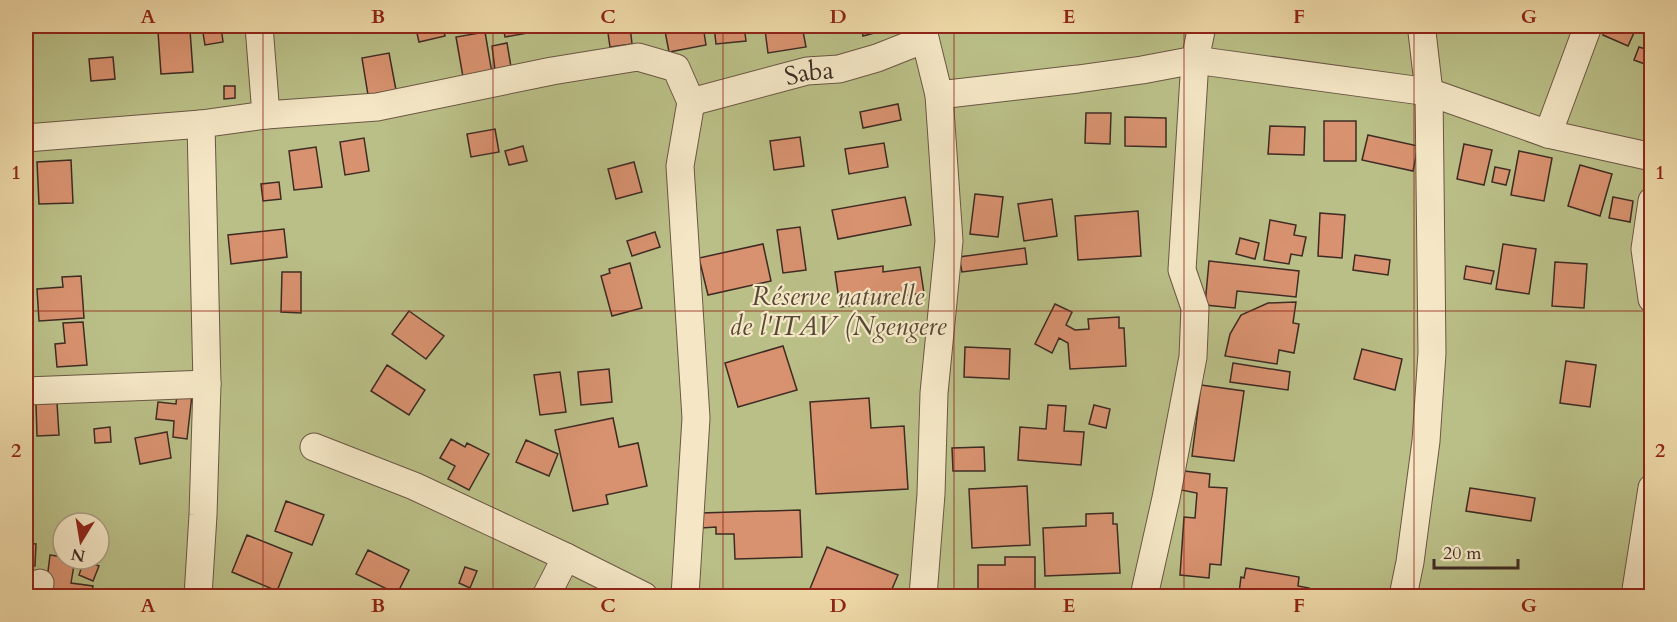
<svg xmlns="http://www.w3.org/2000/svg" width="1677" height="622" font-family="Cardo,serif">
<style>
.green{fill:#babf87;stroke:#7c7555;stroke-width:1.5;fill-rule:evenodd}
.building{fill:#d8926f;stroke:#3e2b23;stroke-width:1.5}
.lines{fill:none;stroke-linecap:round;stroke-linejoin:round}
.minor-casing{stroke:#6a5744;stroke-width:29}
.minor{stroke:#f5e7c6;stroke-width:27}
.grid{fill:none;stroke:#8f2418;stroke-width:1.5;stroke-opacity:0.55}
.labels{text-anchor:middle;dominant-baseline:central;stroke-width:4.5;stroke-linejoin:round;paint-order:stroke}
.street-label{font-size:26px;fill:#3e2b23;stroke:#f5e7c6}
.park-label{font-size:26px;font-style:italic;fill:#574937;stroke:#f5e7c6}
.neatline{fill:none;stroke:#8f2418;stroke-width:2}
.grid-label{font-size:20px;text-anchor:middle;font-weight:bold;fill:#8f2418}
</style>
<rect width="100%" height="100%" fill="#efdaa8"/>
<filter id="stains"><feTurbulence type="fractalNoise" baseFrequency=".00333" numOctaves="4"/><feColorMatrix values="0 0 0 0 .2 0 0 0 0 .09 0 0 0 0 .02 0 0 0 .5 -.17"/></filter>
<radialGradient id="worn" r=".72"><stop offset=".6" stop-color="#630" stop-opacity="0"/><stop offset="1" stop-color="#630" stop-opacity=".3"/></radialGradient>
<path class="green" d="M26 26H1651V596H26ZM63 523H99V559H63Z"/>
<path class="building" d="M221 26 223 42 205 45 202 27Z
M433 26H443L445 36 419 42 416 29Z
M503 26H538L539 31 505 37Z
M607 26H630L632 44 610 47Z
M664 26H703L706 45 669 52Z
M714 26H744L746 41 716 44Z
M795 26H802L806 47 768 53 765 30Z
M813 26H840L841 30 813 32Z
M861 26H888L889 29 863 36Z
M1376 26H1413L1412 34 1376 28Z
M1607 26H1637L1628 46 1603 35Z
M190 30 193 72 161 74 158 32Z
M485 32 492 73 463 77 456 37Z
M26 41H33L32 61H26Z
M507 43 511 67 495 70 492 46Z
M1639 47 1652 51 1650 66 1634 60Z
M389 53 396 90 368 95 362 58Z
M113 57 115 79 91 81 89 59Z
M224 86H235V98L224 99Z
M898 104 901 120 863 128 860 112Z
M1086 113H1111L1110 144 1085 143Z
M1125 117 1166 118V147L1125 146Z
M1324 121H1356V161H1324Z
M1270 126 1305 127 1304 155 1268 154Z
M495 129 499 152 471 157 467 134Z
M1368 135 1418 146 1413 171 1362 160Z
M800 137 804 166 774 170 770 141Z
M364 138 369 171 345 175 340 142Z
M884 143 888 167 849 174 845 149Z
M1464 144 1492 150 1484 185 1457 179Z
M523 146 527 161 509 165 505 151Z
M316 147 322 187 294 190 289 151Z
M1519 151 1552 158 1544 201 1511 195Z
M71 160 73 203 39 204 37 162Z
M634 162 642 192 616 199 608 169Z
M1580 165 1612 174 1600 216 1568 206Z
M1495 167 1510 170 1506 185 1492 182Z
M279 182 281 199 263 201 261 184Z
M975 194 1003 197 998 237 970 234Z
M905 197 911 225 838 239 832 210Z
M1613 197 1633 201 1630 222 1609 218Z
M1052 199 1057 236 1024 241 1018 204Z
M1138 211 1141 256 1078 260 1075 216Z
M1320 213 1345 215 1342 258 1318 256Z
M1270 220 1296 225 1294 235 1306 237 1302 256 1291 254 1289 264 1264 260Z
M800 227 806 270 783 273 777 230Z
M284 229 287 257 231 264 228 235Z
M655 232 660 247 632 256 627 241Z
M1240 238 1259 243 1255 259 1236 254Z
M763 244 771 281 708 295 699 258Z
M1503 244 1536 249 1529 294 1496 289Z
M1025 248 1027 264 962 272 959 257Z
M1355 255 1390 260 1388 275 1353 270Z
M1209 261 1299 271 1296 297 1237 291 1235 308 1205 305Z
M1555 262 1587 264 1584 308 1552 306Z
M630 263 642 308 612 316 601 276 610 273 609 269Z
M883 266V272L920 267 924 293 886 298V302L840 307 835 272Z
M1466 266 1494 271 1491 284 1464 279Z
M282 272H301V313L281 312Z
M81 276 84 318 39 321 37 289 63 287 62 277Z
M1296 302 1293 323 1299 324 1294 353 1279 350 1277 364 1225 356 1230 334 1241 315 1268 303Z
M1055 304 1072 312 1066 325 1075 330 1089 329 1088 319 1119 317V328H1124L1126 366 1070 369 1068 343 1059 338 1052 353 1035 344Z
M409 311 444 336 426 359 392 334Z
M83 322 87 365 57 367 55 344 65 343 63 323Z
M783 346 797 390 738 407 725 363Z
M965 347 1010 349 1009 379 964 377Z
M1362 349 1402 359 1395 390 1354 379Z
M1566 361 1596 365 1590 407 1560 403Z
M1233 363 1290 372 1288 390 1230 382Z
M387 365 425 390 409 415 371 391Z
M609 369 612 402 581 405 578 372Z
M560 372 566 412 540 415 534 375Z
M1201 385 1244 391 1234 461 1192 456Z
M177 393 192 395 187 439 173 437 174 421 156 419 158 402 176 404Z
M869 398 871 428 904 426 908 489 816 494 810 402Z
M57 403 59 435 37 436 36 404Z
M1048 405 1066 406 1064 431 1084 432 1081 465 1018 460 1020 427 1046 429Z
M1094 405 1110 409 1106 428 1089 424Z
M613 418 619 447 638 443 647 486 606 495 608 504 573 511 555 430Z
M110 427 111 442 95 443 94 429Z
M167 432 171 458 140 464 135 438Z
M26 433H29L31 458H26Z
M451 439 465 447 467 443 489 454 469 490 448 479 455 466 440 458Z
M526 440 558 454 549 476 516 462Z
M984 447 985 471H953L952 448Z
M1184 471 1210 474 1209 487 1227 488 1221 565 1210 564 1209 578 1180 575 1184 517 1195 518 1197 493 1181 490Z
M1027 486 1030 545 972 548 969 489Z
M1470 488 1535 498 1531 521 1466 511Z
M286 501 324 515 312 545 275 531Z
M800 510 802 557 735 559 734 534H716V527L701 528V513Z
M1113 513V524H1117L1120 573 1045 576 1043 528 1086 526V514Z
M247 535 292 553 277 591 232 572Z
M26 543 36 544 35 566H26Z
M827 547 898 575 889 596H807Z
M368 550 409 570 397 594 356 574Z
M50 555 63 557V559H75L71 583 93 586 91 596H45Z
M1005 557H1035V595H978V565H1005Z
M84 560 99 566 93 581 79 575Z
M465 567 477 571 470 588 459 583Z
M1246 568 1299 577 1298 586 1309 588 1308 596H1260L1239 593 1241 577 1244 578Z"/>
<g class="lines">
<defs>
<g id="minor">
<path d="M259 26 266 115"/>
<path d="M922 26 939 95 949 241 934 393 931 494 923 596"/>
<path d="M939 95 1078 79 1142 70 1195 60 1429 92 1548 134 1652 157"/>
<path id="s1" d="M691 102 807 71 839 69 877 58 925 39"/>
<path d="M1548 134 1588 26"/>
<path d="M26 138 201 124 266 115 377 107 552 71 638 57 676 68 691 102 680 166 696 418 685 596"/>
<path d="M1652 201 1645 249 1652 299"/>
<path d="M26 391 207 384"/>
<path d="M314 447 414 486 566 557 644 596"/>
<path d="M38 596 40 583"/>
<path d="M198 596 203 515 207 384 201 124"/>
<path d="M546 596 566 557"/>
<path d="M1144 596 1166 498 1193 357 1195 308 1182 270 1195 60 1202 26"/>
<path d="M1403 596 1410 562 1426 441 1432 353 1429 92 1422 32 1423 26"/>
<path d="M1635 596 1652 488"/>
</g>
</defs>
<use href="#minor" class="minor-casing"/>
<use href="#minor" class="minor"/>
</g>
<path class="grid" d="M263 26V596M493 26V596M723 26V596M954 26V596M1184 26V596M1414 26V596M26 311H1652"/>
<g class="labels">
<g class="street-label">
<text stroke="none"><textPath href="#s1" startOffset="122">Saba</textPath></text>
</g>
<g class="park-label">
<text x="838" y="296">Réserve naturelle<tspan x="838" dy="30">de l'ITAV (Ngengere</tspan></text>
</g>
</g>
<rect width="1677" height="622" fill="none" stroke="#efdaa8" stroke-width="66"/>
<g transform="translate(81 541) rotate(191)"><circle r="28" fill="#f5e7c6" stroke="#ac9c85" stroke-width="1.5"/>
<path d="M0-4.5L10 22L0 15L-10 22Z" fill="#8f2418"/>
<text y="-9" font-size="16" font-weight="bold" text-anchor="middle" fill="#3e2b23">N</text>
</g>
<path d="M1434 559v9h84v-9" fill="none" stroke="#3e2b23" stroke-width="3"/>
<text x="1443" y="559" font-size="18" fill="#3e2b23" stroke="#f5e7c6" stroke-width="4.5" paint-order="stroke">20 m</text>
<rect x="33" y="33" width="1611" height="556" class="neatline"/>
<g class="grid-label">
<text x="148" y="23">A</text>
<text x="378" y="23">B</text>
<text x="608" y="23">C</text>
<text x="838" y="23">D</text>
<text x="1069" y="23">E</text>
<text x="1299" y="23">F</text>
<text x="1529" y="23">G</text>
<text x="16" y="179">1</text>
<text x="1660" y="179">1</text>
<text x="16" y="457">2</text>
<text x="1660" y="457">2</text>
<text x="148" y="612">A</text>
<text x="378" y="612">B</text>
<text x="608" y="612">C</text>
<text x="838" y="612">D</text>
<text x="1069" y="612">E</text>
<text x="1299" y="612">F</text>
<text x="1529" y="612">G</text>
</g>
<rect width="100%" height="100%" filter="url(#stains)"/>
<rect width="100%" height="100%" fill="url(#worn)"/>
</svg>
